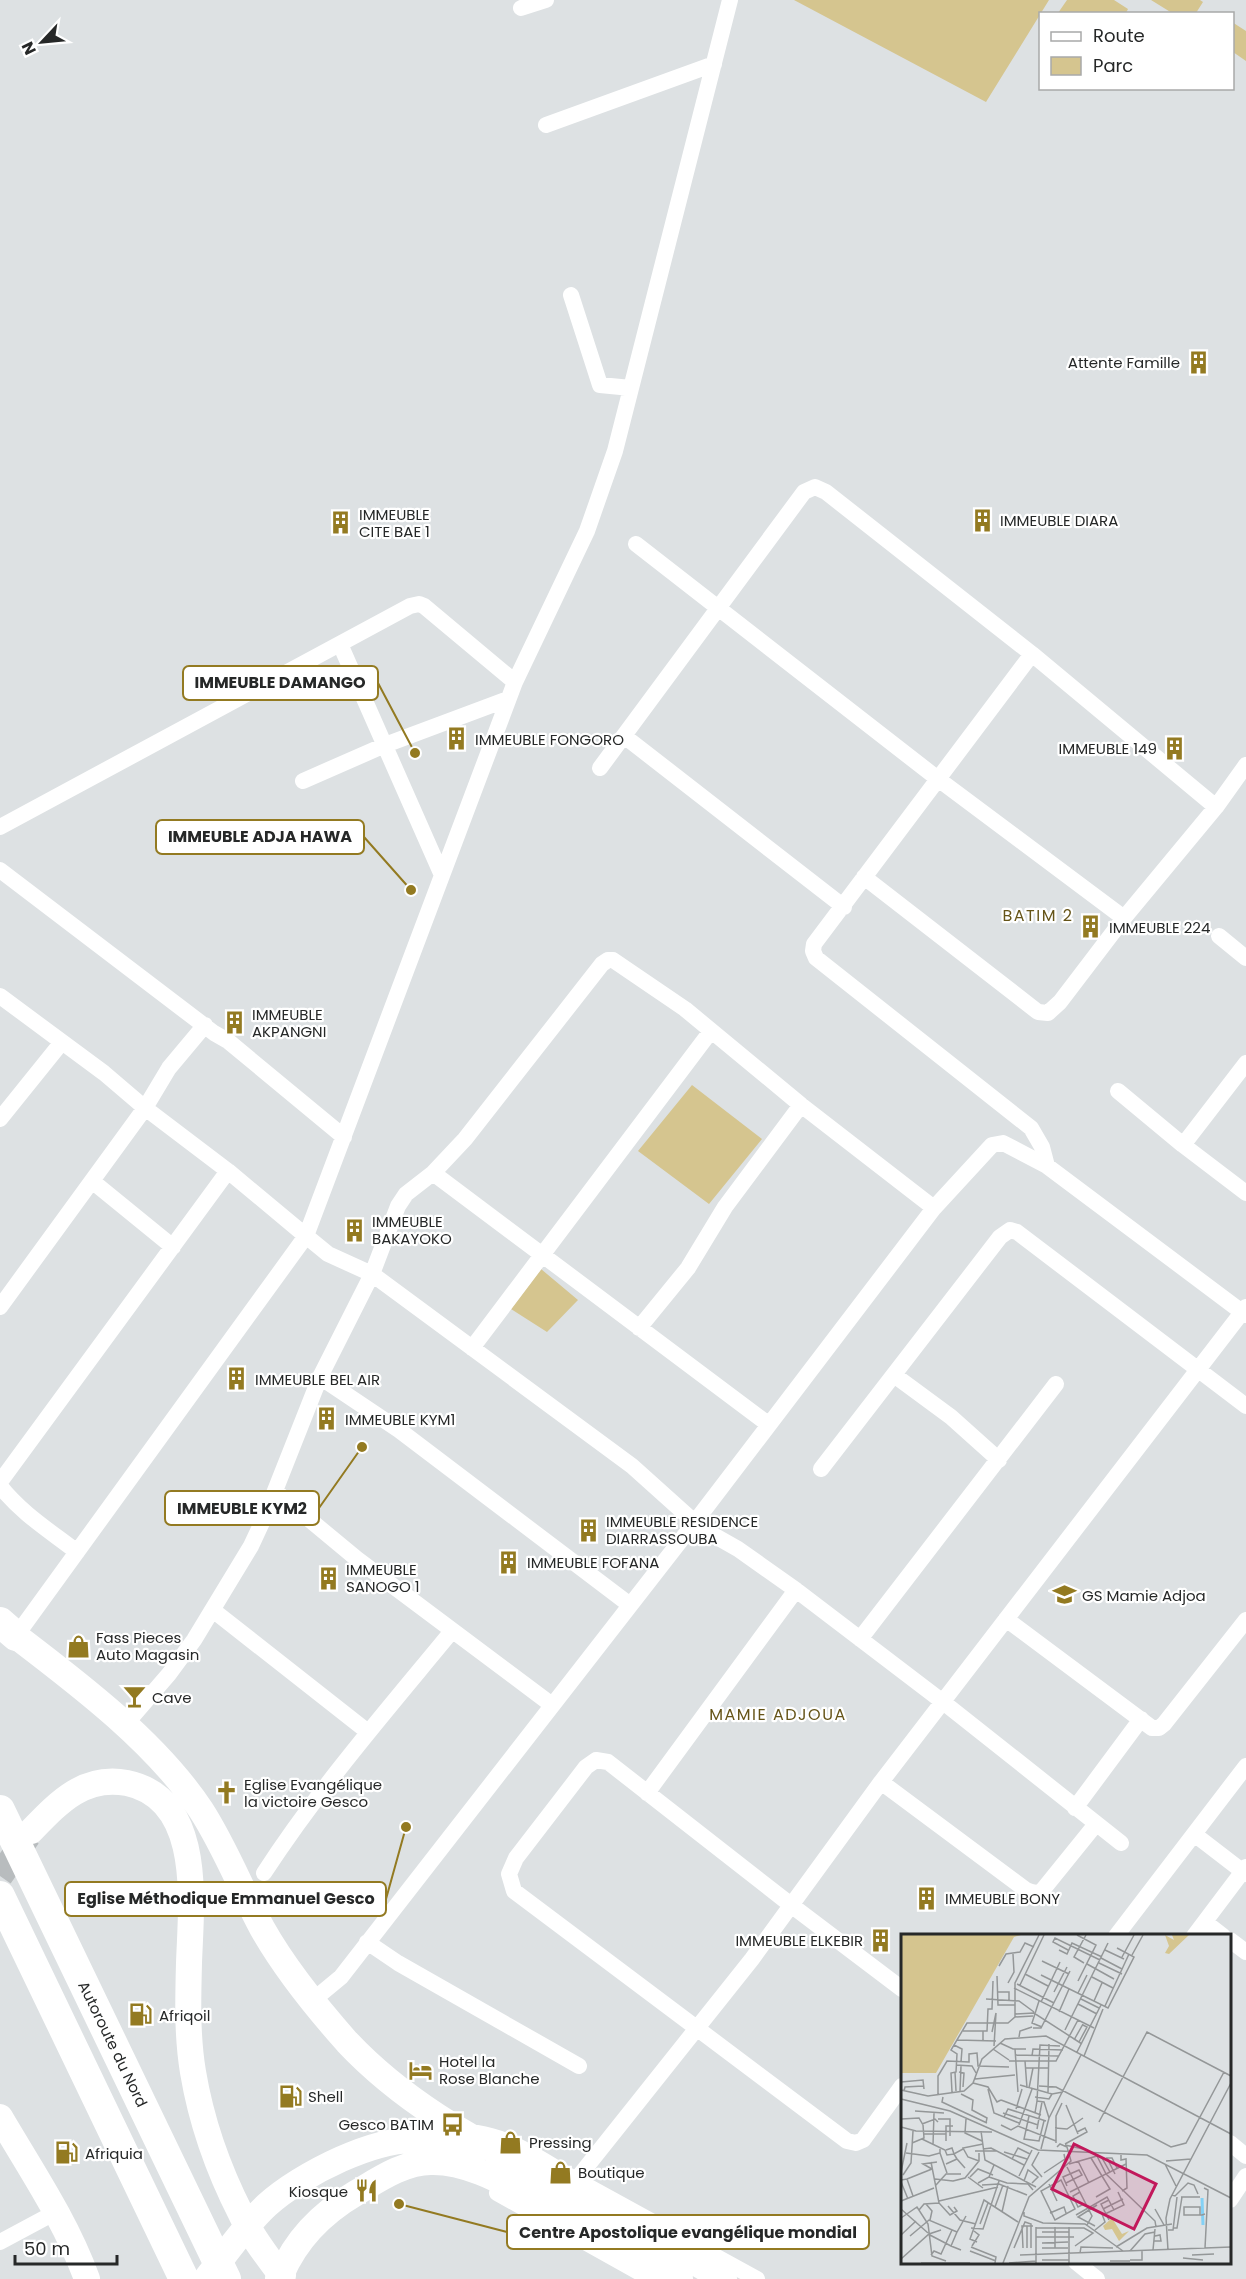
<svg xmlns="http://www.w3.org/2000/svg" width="1246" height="2279" font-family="Poppins,sans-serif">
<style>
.green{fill:#d5c58f}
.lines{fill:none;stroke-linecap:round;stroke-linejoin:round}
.primary-tunnel{stroke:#b8bcbe;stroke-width:26;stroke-dasharray:26 13;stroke-linecap:butt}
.street{stroke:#fff;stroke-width:16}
.primary{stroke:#fff;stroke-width:26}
.highway{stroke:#fff;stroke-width:30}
.labels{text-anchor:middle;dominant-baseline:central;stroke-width:4.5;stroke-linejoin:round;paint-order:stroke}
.poi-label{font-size:15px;fill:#262828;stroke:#fff;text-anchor:start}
.street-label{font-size:15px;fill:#262828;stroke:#fff}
.neighbourhood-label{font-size:16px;letter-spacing:1.5px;fill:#655418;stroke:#fff}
.inset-river{fill:none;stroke:#83d1f5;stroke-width:3}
.inset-road{fill:none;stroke:#949798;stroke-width:1.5}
.view{fill:#c2185b;fill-opacity:0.15;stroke:#c2185b;stroke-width:3}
.inset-edge{fill:none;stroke:#262828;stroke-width:3}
.leader{fill:none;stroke:#937a21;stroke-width:2}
.callout-dot{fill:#937a21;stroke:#fff;stroke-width:2}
.callout{fill:#fff;stroke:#937a21;stroke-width:2}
.callout-label{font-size:16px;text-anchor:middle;font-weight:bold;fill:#262828}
</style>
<rect width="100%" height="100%" fill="#dde1e3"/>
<path class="green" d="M794 0H1049L986 102Z
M1067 0H1114L1128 9 1126 13H1058Z
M1151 0H1200L1203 2 1196 13H1172Z
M1232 22 1246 31V61L1233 52Z
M692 1085 762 1139 709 1204 638 1151Z
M541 1269 578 1300 547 1332 511 1309Z"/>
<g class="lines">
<path class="primary-tunnel" d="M0 1876 28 1836"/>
<path class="street" d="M521 8 546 0
M546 125 714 64
M571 295 600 385 631 388
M636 544 938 779 1124 918
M340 644 441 873
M1032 654 814 944 813 951 816 958 1031 1128 1042 1147 1047 1166
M624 736 844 907
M600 768 804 492 815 487 826 492 1032 654 1216 807
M303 781 385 745 508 699
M0 827 410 606 419 604 424 606 515 682
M0 870 214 1033 228 1041 344 1137
M864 877 1038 1012 1048 1013 1060 1002 1124 918 1216 807 1246 765
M1219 936 1246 958
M0 996 104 1073 145 1108 228 1171 0 1482
M1118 1091 1183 1145 1246 1193
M0 1119 62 1042
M1183 1145 1246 1063
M228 1171 306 1236 515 682 587 531 615 451 730 0
M433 1173 768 1424
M92 1181 173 1247
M0 1307 145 1108 169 1068 205 1025
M639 1328 688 1268 725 1207 801 1105
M472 1348 711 1031
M894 1375 951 1417 999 1460
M320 1377 399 1430 630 1605
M821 1469 1000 1237 1010 1230 1017 1232 1246 1406
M0 1486C21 1513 50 1531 77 1552
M275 1491 357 1559 552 1705
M214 1611 368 1732
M1006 1619 1152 1728H1159L1164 1724 1246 1620
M16 1636 306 1236 328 1254 372 1274 632 1466 701 1528 738 1549 796 1590 943 1702 1121 1843
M860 1639 1056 1384
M125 1725 169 1674 194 1640 251 1546 265 1516 320 1377 372 1274 398 1206 406 1194 433 1173 465 1139 602 964 608 960H613L685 1009 801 1105 934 1208
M881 1782 1026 1890 1034 1893 1041 1892 1096 1824
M647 1793 796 1590
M1075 1808 1141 1719
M1194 1834 1246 1874
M264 1873C320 1787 387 1710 452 1631
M1205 1922 1223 1936
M1116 1936 1246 1766
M1194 1936 1246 1867
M1230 1940 1246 1952
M367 1942 398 1963 579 2066
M902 1989 791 1905 608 1762 596 1760 586 1767 516 1858 509 1874 514 1891 847 2141 856 2143 863 2140 902 2086
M312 2001 341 1977 695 1522 934 1208 992 1145 1003 1143 1047 1166 1246 1315
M477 2133C516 2139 546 2163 580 2182 639 2214 698 2247 757 2279
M1230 2143 1246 2156
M576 2180 752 1959 881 1782 1246 1307
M497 2193 651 2279
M1230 2200 1246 2176
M0 2242 56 2212
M1076 2262 1097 2279"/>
<path class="primary" d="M16 1636C79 1684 157 1743 201 1810 225 1847 241 1889 262 1928 285 1969 316 2007 347 2042 412 2111 489 2147 571 2192 622 2220 673 2250 724 2279
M31 1831C59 1802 84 1775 127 1783 204 1799 191 1904 189 1963 188 2000 187 2036 193 2072 201 2120 219 2171 241 2214 251 2236 267 2256 281 2275
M192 1904 247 1898
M0 2117C31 2170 66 2221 87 2279
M281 2275C296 2239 322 2213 356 2193 378 2180 404 2162 431 2162 469 2161 508 2185 541 2202 588 2227 634 2253 680 2279
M206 2279C224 2256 246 2224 267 2205 300 2175 379 2134 424 2141 441 2143 456 2151 472 2158"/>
<path class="highway" d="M0 1622 16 1636
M0 1810 226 2279
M0 1896 184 2279
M280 2279 281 2275"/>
</g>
<defs>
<symbol id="building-bare" viewBox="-9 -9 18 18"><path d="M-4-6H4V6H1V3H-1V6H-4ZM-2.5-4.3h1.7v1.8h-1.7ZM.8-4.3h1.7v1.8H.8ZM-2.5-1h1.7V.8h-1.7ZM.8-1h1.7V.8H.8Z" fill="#937a21" stroke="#fff" stroke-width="2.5" paint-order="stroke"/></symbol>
<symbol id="school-bare" viewBox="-9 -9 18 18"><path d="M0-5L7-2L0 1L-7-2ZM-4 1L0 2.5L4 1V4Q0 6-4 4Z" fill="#937a21" stroke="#fff" stroke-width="2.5" paint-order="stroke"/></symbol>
<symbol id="shop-bare" viewBox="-9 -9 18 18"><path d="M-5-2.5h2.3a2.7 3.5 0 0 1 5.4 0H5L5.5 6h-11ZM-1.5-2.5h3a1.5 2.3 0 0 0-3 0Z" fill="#937a21" stroke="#fff" stroke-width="2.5" paint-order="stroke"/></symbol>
<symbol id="bar-bare" viewBox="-9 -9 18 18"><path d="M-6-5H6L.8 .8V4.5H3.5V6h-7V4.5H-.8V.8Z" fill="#937a21" stroke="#fff" stroke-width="2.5" paint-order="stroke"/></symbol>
<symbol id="church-bare" viewBox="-9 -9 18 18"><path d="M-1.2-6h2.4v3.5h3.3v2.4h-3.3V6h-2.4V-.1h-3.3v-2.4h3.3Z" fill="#937a21" stroke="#fff" stroke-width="2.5" paint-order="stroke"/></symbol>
<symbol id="fuel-bare" viewBox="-9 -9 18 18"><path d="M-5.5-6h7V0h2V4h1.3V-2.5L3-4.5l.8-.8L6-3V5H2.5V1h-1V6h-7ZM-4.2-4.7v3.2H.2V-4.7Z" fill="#937a21" stroke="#fff" stroke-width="2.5" paint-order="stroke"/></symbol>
<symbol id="hotel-bare" viewBox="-9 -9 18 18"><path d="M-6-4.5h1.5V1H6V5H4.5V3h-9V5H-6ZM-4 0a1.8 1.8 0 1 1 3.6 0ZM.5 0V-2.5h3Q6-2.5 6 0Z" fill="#937a21" stroke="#fff" stroke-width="2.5" paint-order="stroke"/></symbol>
<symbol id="bus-bare" viewBox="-9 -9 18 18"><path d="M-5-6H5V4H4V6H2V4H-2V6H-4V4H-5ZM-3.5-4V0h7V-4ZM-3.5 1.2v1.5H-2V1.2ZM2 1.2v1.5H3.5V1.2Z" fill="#937a21" stroke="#fff" stroke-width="2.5" paint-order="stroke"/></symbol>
<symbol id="restaurant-bare" viewBox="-9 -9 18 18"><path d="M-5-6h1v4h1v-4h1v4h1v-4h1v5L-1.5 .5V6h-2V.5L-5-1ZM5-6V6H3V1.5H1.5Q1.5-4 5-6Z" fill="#937a21" stroke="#fff" stroke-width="2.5" paint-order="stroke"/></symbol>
</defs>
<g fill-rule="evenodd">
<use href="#building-bare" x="1182" y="346" width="33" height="33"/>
<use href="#building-bare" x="966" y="504" width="33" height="33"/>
<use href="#building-bare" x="324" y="506" width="33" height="33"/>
<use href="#building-bare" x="440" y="722" width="33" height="33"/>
<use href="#building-bare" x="1158" y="732" width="33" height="33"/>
<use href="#building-bare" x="1074" y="910" width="33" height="33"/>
<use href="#building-bare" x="218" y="1006" width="33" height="33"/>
<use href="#building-bare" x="338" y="1214" width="33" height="33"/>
<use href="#building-bare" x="220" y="1362" width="33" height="33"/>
<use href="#building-bare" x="310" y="1402" width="33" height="33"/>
<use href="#building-bare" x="572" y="1514" width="33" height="33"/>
<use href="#building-bare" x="492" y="1546" width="33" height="33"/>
<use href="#building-bare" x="312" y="1562" width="33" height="33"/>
<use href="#school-bare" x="1048" y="1578" width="33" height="33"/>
<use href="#shop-bare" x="62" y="1630" width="33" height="33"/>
<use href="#bar-bare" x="118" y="1680" width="33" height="33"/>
<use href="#church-bare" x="210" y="1776" width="33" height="33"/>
<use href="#building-bare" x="910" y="1882" width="33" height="33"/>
<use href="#building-bare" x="864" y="1924" width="33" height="33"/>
<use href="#fuel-bare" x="124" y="1998" width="33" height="33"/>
<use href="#hotel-bare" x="404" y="2054" width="33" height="33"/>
<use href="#fuel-bare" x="274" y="2080" width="33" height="33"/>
<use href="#bus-bare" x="436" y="2108" width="33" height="33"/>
<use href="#shop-bare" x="494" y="2126" width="33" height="33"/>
<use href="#fuel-bare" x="50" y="2136" width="33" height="33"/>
<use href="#shop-bare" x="544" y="2156" width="33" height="33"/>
<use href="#restaurant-bare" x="350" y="2174" width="33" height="33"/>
</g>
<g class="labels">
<g class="poi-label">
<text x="1180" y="362" text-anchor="end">Attente Famille</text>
<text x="359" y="514">IMMEUBLE<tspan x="359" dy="17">CITE BAE 1</tspan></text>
<text x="1000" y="520">IMMEUBLE DIARA</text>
<text x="475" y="739">IMMEUBLE FONGORO</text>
<text x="1157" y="748" text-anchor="end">IMMEUBLE 149</text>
<text x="1109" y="927">IMMEUBLE 224</text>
<text x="252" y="1014">IMMEUBLE<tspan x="252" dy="17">AKPANGNI</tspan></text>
<text x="372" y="1221">IMMEUBLE<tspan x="372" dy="17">BAKAYOKO</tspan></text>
<text x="255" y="1379">IMMEUBLE BEL AIR</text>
<text x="345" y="1419">IMMEUBLE KYM1</text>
<text x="606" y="1521">IMMEUBLE RESIDENCE<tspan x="606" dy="17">DIARRASSOUBA</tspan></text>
<text x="527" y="1562">IMMEUBLE FOFANA</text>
<text x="346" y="1569">IMMEUBLE<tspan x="346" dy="17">SANOGO 1</tspan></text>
<text x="1082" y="1595">GS Mamie Adjoa</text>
<text x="96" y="1637">Fass Pieces<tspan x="96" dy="17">Auto Magasin</tspan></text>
<text x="152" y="1697">Cave</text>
<text x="244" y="1784">Eglise Evangélique<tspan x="244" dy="17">la victoire Gesco</tspan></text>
<text x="945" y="1898">IMMEUBLE BONY</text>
<text x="863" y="1940" text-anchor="end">IMMEUBLE ELKEBIR</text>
<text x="159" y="2015">Afriqoil</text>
<text x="439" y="2061">Hotel la<tspan x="439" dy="17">Rose Blanche</tspan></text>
<text x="308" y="2096">Shell</text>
<text x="434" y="2124" text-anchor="end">Gesco BATIM</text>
<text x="529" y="2142">Pressing</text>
<text x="85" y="2153">Afriquia</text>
<text x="578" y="2172">Boutique</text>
<text x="348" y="2191" text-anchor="end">Kiosque</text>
</g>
<g class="street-label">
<text transform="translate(113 2044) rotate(64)">Autoroute du Nord</text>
</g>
<g class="neighbourhood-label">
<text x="1038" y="915">BATIM 2</text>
<text x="778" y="1714">MAMIE ADJOUA</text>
</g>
</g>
<g transform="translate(901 1934)">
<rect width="330" height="330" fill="#dde1e3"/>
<path d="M0 1H120L113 3 35 139H0ZM264 1 273 6 271 1H288L268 20 264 19 268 12ZM211 284 221 300 228 297 218 307 211 295 204 296 202 292Z" fill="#d5c58f"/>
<path class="inset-river" d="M301 264 302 291"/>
<path class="inset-road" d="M176 1 195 11 177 47M158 16 166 20 171 9 201 23M167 16 152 8 154 4 199 26M204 16 223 25M231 21 242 1M221 23 233 1M200 24 221 35M141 27 168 40M183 29 173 23 185 1M198 29 221 40M186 30 213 45M98 32 105 20 119 18 124 9 133 13M124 40 147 52M140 41 207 74 233 23 216 14M96 42 97 71H114M191 43 212 54M107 49 113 38 112 20M116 50 153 69M119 51 143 1M113 54 193 94M97 58H108V66M153 58 166 33M177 59 186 41M85 65 118 67 133 78M180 65 198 74M138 67 131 89 141 93M193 67 201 49M140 68 159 28M177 70 196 80M204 72 228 20M158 78 168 55M114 80 133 79 181 110M114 83V49L138 1M132 94H140L169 37M164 96 207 9M62 97H82M91 98 95 79M118 103 119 97 131 93M56 106 95 107M82 106V97H86L87 75H91L92 47M173 106 182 90M178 108 186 93 182 91M99 109 112 115H125M53 111 61 115 60 128M93 112 95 79M92 115 108 126M114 115 117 158M176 118 200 71M114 121 158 122M131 122 132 115 162 116M183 122 202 75M108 127H155L177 86M124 127 126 154M55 131 71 132 75 139M124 134H147M54 138 55 157M58 138 63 139 62 153M74 145 114 141M0 148 22 146 23 155M72 149 87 153 96 168 100 166M119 151 151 160 162 158M138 152 155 153 270 213 285 209 323 138M128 154 132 134M87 155 93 179 118 189M0 156 27 162 63 157 72 149 81 125 104 105 145 102 330 200M3 157 4 153 22 152M59 157 60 132M51 158 50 139 55 138 56 120 50 116 66 89H107L114 83 132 82M147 159 148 110M37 160V142L46 127 68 128V120L76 119 77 132 108 133M60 160 72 166 71 176 86 184 85 189M42 163 41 168 86 189M134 163 148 165 151 160M0 165 49 177 137 216 246 221 330 264M100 166 140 181M136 167 139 111 159 112M165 171 177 200M115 175 121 155M14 177 43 179M102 179 137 191M134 179 136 167 143 168 148 184 140 215M128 182 123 205 138 207 143 187M103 183 107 175 145 187M148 184 180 121M0 185 18 184 22 191 23 204 11 209M37 185H49V202M65 185 64 199 81 207M198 188 246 98 330 142M21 190 34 185 37 188M100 191 110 196 117 192 155 207M118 191 131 155M0 193 15 197 91 198M154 194 166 195 182 184M136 195 141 168M80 197 84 226 135 253M23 200H45M21 205 44 216 46 221 53 220 56 225M45 207V192H52M155 209V182L161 169M164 210 186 198 184 194 176 198M32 211 33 179M164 211 187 216M82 215 90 214 123 231M45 216 51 214 53 220 62 215M74 217H95M103 218 126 225M138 218 131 231 141 243M5 219 28 222 39 219V215M39 219 46 239M220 221V226L225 225 226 254 221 257M190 224 209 255 195 263M201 224 209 238 225 230M111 225 117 214 129 220M78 227 67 223 62 214 82 210M177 227 188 249M265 227 290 225M30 228 38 269 49 281 56 277 53 273M45 230 56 225 64 234M168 230 196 222M264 230 275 252M166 233 191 282 186 291M31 235 22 230 36 228M0 238 6 209M209 238 205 240 254 287 255 293M143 239 164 225 163 220M214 240 206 224H211L216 234M2 241 10 229 12 197M118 242 131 216M67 243 82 254M69 243 77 235 92 241M88 243 106 249 127 250 132 256M6 245 31 235M34 245 52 247 64 244 78 227V219M0 246 6 245 12 262M160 246 174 275 154 286 140 257ZM123 247 127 236 137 243 131 249M0 248 7 265M77 249 88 243 93 231M165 249 181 241 178 236 162 243 166 252M148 250 156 267M35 251 45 240H60M81 251 98 250 126 261M303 254 307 256 304 314M169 258 205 240 196 222M179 258 172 262 177 273 183 270M271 261 274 262 287 249 293 251 297 260M280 263H299M0 267 33 254M38 267 97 253M25 270 31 277 29 286M47 272 59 286 75 290M94 273 102 251M0 275 27 299M202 275 222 265M254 275 263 291M18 276 23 270 38 269M101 278 107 252M123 278V282L142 289 184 290 222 317M149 279 163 273 165 279M204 280 223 271 217 258M175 281 206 263 213 276M299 281V273H283V281H301L304 280M0 284 16 273 27 290 31 322 45 327M208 286 200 270 208 266M79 290 87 269M126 292V314M194 292 177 283 196 271M154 293V314M70 294 82 295 98 247M135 294H183L192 299 174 312M272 294H276L281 263M194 296 204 288 201 280M267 296H272L276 263M56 298 50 312 60 316M141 298H168M27 300 50 312M0 301 15 287M9 302 28 286 56 298 65 282M135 303H173M253 307H260L259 301 254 302M76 308 69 305 83 266 117 288M141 309 167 308M71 312 78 301 73 297M70 313 95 323 94 329M215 313 246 294 271 290M113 314 124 288 130 290V314M122 314 121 292H132M141 314H167M252 316 254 295M267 316 265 284 269 265 330 149M69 317 95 327M229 317 244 300 254 298M179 319 180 313 212 314M30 321 33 317 40 320 51 296M119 321 330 313M291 321 313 320M282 324 302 326M0 325 28 300 40 296M141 326H168M229 326H241V317M209 327H229M20 329H69M102 329 128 263 170 227 166 213 159 210 156 213M108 329 135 327M135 329V293M168 329V293"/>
<path class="view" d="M173 210 255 250 233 295 151 255Z"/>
<rect width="330" height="330" class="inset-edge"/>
</g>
<path class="leader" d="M415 753L378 683M411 890L364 837M362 1447L319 1508M406 1827L386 1899M399 2204L507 2232"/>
<g class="callout-dot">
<circle cx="415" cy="753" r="6"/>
<circle cx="411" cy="890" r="6"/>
<circle cx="362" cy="1447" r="6"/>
<circle cx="406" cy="1827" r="6"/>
<circle cx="399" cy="2204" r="6"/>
</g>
<g class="callout">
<rect x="183" y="666" width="195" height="34" rx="6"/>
<rect x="156" y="820" width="208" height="34" rx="6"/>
<rect x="165" y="1491" width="154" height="34" rx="6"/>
<rect x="65" y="1882" width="321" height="34" rx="6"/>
<rect x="507" y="2215" width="362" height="34" rx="6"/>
</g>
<g class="callout-label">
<text x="280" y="688">IMMEUBLE DAMANGO</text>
<text x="260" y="842">IMMEUBLE ADJA HAWA</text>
<text x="242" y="1514">IMMEUBLE KYM2</text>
<text x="226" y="1904">Eglise Méthodique Emmanuel Gesco</text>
<text x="688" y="2238">Centre Apostolique evangélique mondial</text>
</g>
<rect x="1039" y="12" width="195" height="78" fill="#ffffff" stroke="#a8a9a9" stroke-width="1.5"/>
<rect x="1051" y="32" width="30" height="9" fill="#ffffff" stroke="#a8a9a9" stroke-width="1.5"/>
<text x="1093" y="42" font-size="18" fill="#262828">Route</text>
<rect x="1051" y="57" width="30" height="18" fill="#d5c58f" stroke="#a8a9a9" stroke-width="1.5"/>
<text x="1093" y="72" font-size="18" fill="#262828">Parc</text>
<g transform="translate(42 42) rotate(244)" stroke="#ffffff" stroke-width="4.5" paint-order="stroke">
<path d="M0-4.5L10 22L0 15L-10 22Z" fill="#262828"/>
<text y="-9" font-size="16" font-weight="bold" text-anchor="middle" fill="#262828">N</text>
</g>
<path d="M15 2255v9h102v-9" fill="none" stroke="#262828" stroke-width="3"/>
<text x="24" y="2255" font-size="18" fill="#262828" stroke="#ffffff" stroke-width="4.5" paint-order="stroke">50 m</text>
</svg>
